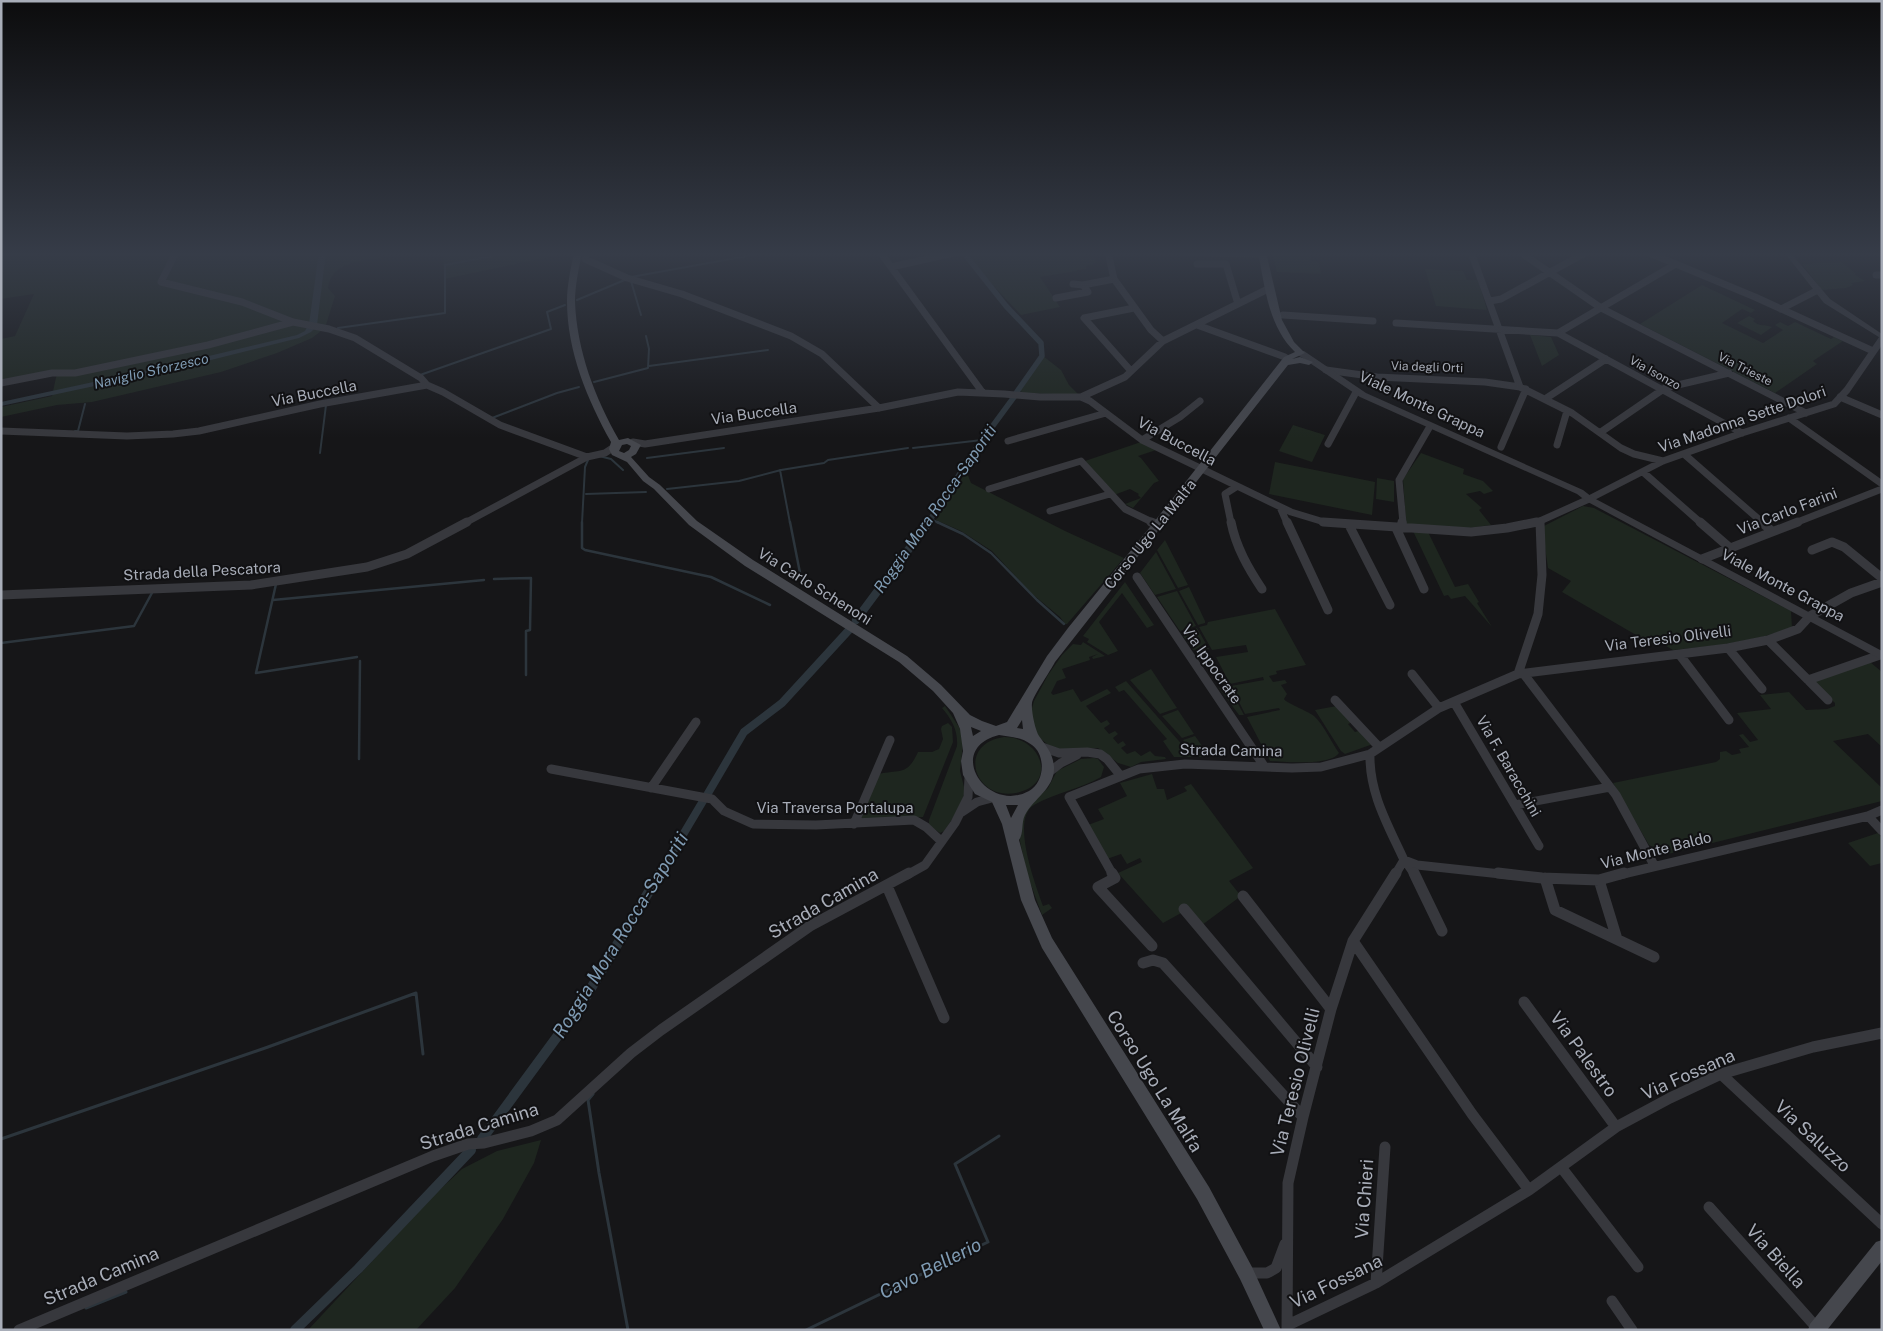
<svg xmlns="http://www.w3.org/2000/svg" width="1883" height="1331" font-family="'Public Sans',sans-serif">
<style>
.green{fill:#1e261f}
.water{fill:#2c353c}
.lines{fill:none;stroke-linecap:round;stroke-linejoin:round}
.stream-far2{stroke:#2c353c;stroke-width:2}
.stream-far1{stroke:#2c353c;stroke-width:2.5}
.stream{stroke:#2c353c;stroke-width:3}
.canal-far2{stroke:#2c353c;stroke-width:5.5}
.canal-far1{stroke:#2c353c;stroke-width:8}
.canal{stroke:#2c353c;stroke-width:10}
.minor-far2{stroke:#37383d;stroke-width:7}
.minor-far1{stroke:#37383d;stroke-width:9}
.minor{stroke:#37383d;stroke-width:11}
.tertiary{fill:#37383d;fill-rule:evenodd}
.secondary{fill:#45474d;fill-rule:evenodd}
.labels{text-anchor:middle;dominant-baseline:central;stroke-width:4;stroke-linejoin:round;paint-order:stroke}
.far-street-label{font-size:12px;fill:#a8adb8;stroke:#111113}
.far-water-label{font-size:14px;font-style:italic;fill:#7f9bb3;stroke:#111113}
.street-label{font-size:15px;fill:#a8adb8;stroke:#111113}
.water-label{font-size:16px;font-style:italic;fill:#7f9bb3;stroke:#111113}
.near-street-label{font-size:18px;fill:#a8adb8;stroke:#111113}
.near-water-label{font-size:19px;font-style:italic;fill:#7f9bb3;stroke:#111113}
</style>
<rect width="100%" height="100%" fill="#161618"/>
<path class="green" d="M16 252H36L34 257 91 252H374L383 258C361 261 332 261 328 288L335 296 325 328 312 338 277 353 221 372 92 402 57 405 1 417V407L52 396 57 373 1 383V339L15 336 34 294 1 299V254Z
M443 252H568L554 256 444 279Z
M967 252H1089L1082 255 1084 258 1094 257 1096 262 1092 265 1086 266V269L1077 270V271L1040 277 1060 307 1021 315 983 275Z
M1272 252H1311V261L1319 262 1321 274 1277 272Z
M1841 262 1855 273V275L1865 281 1851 283 1853 285 1846 288 1822 290 1802 264Z
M1425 269 1463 271 1467 280H1478L1487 310 1436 306Z
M1702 285 1755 310 1751 313 1742 309 1722 323 1763 343 1783 330 1775 325 1780 322 1788 326 1795 322 1831 339 1834 337 1843 341 1813 361 1817 364 1775 393 1640 324Z
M1749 316 1755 319 1753 321C1759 327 1765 324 1772 327L1761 335 1737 323Z
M1530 335 1551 337 1559 355 1542 366Z
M1043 356 1061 370 1069 385 1079 395 1024 393 1020 391Z
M1293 425 1325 435 1312 462 1279 451Z
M1141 442 1156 450 1138 456 1141 458 1159 481 1154 483 1133 508 1125 504 1141 498 1138 495 1139 494 1130 489 1114 495 1085 461Z
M1421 453 1464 469 1463 474 1483 481 1493 491 1484 494 1480 491 1466 494 1482 508 1479 510 1491 525 1469 528 1408 525 1406 523 1403 479Z
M1275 462 1375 482 1372 515 1269 494Z
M965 473H967L971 483 1065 531 1124 558 1067 624H1065L1060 617 1031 593 992 551 961 531 936 520Z
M1377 478 1394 481V502L1376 499Z
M1583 506 1594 508 1791 611 1792 628 1762 637 1722 645 1673 650 1659 642 1655 646 1562 592 1571 581 1548 568 1542 527Z
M1413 531 1428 532 1455 587 1468 584 1479 602 1477 603 1492 627 1465 596 1451 599 1448 595 1444 596Z
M1165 540 1188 585 1178 588 1157 550Z
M1156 552 1176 589 1155 595 1140 573Z
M1125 582 1154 625 1147 628 1122 593 1099 622 1118 651 1108 655 1087 642 1089 639 1083 636Z
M1189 587 1205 621V623L1198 625 1179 591Z
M1177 591 1196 626 1180 631 1157 597Z
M1275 609 1306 665 1276 671 1277 674 1269 676 1273 682 1285 680 1287 683 1281 685 1287 694 1284 699C1286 703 1306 710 1314 716 1324 725 1331 742 1339 753 1330 766 1285 762 1270 761L1247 717 1280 710 1279 708 1245 714 1231 686 1264 680 1263 677 1230 684 1216 657 1248 652 1246 645 1212 650 1199 627 1207 625 1208 622Z
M1197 628 1209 649 1193 650 1181 633Z
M1083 642 1105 656 1093 659 1092 657 1098 654 1089 657 1090 660 1062 669 1066 678 1057 681 1051 693 1053 695 1073 689 1081 702 1107 689 1111 693 1086 706 1101 723 1107 720 1110 724 1104 728 1109 734 1115 731 1118 734 1113 738 1118 744 1123 741 1126 745 1121 748 1127 754 1135 751 1141 756 1150 751 1155 756 1165 757 1166 759 1141 762 1131 767 1118 763 1098 748 1056 751 1037 736 1030 715 1034 701 1048 675 1062 655 1073 644 1081 645Z
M1870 662 1882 672V747L1868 734 1833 741 1882 788V801L1668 854 1649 845 1613 783 1716 762 1720 759V752L1726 751 1732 755 1741 753 1739 749 1749 747 1739 735 1743 734 1750 742 1758 740 1737 713 1771 709 1760 695 1789 692 1806 710 1827 709 1835 706V703L1812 681Z
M1151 669 1177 708 1160 714 1130 680Z
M1126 681 1193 757H1174L1163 741 1167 739 1124 690 1119 692 1115 687Z
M1229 687 1244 715H1239L1219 688Z
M945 706 959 727 962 734 963 743 960 771 965 791 960 808 944 831 940 833 929 825V820L957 746C958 730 952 720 942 708Z
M1337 706 1353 722 1348 724 1355 732 1362 730 1373 744 1345 754 1341 751 1315 710Z
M1178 710 1194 734 1182 738 1162 716Z
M948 723 952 727 953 742 923 817 858 821 879 774C901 769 907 776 918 752H932L939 749 943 739 941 729 942 726Z
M1195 736 1210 757H1197L1183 740Z
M1004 737C1043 737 1058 785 1016 793 974 801 956 744 1004 737Z
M1094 758 1098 759 1104 767 1101 777C1080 789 1055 793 1034 805 1010 819 1036 886 1043 906L1049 904 1052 908 1042 915 1027 874 1018 832 1028 805 1048 788 1057 771 1081 759Z
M1152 774 1157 789H1164L1167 800 1187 791 1184 787 1191 784 1253 868 1229 881 1241 896 1202 925 1183 912 1163 923 1118 873 1142 862 1140 858 1127 864 1121 854 1107 859 1088 825 1104 819 1098 809 1127 796 1120 783Z
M1878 833 1882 838V863L1870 866 1848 843Z
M541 1140 534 1163 503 1219 455 1288 416 1330H308L433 1196 462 1169 497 1151Z"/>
<path class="water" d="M319 252H326L317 325 309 324Z
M307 327 315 328 311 332 299 338 179 368 1 406V402L167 366 297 335 305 331Z"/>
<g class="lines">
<path class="stream-far2" d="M631 277 770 252
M631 281 641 315
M577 300 627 279
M338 328 445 313V265L514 252
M649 366 768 350
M420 375 551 329 547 312 565 305
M594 382 648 368 649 349 646 336
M492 418 557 393 579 387
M75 431H78L85 404
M913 448 982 440
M320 453 326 405
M599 456 611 459 623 470
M647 458 724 448
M780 470 790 523
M667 489 739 481 781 470 824 463 828 460 908 448
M586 494 646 492
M931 519 939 523
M582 523 585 467 588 460"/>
<path class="stream-far1" d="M582 522V548L585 550 711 577 770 605
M790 522 801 578
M937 522 963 534 991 553 1037 600 1064 624
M494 579 531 578 530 630 526 631V675
M276 584 256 673 357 657
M273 600 484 580
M1 643 134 626 153 591
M359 759 360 661"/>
<path class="stream" d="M593 1094 588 1100 599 1173 628 1330
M1 1139 268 1047 416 993 423 1054
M86 1308 126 1292
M806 1330 988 1242 955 1164 999 1136"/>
<path class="canal-far2" d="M963 252 1006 306 1041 343 1042 356 1016 393
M928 523 975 450 1014 397"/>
<path class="canal-far1" d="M856 620 929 522
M707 795 744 732 782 703 849 630
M659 875 703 801"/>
<path class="canal" d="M482 1139 584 1000 660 873
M295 1330 358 1269 471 1150"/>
<path class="minor-far2" d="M176 252 161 282 242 302 293 322 329 329 355 338 421 378 427 385
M587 252 585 259 627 278 682 294 791 336 822 354 879 408
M880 252 983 393
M1108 252 1114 279 1151 330 1163 341
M1471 252 1520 387
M1520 252 1601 308 1806 413
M1647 252 1755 297 1873 351
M1186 253 1263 254
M1197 264H1226L1238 304
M891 267 958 252
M1876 275H1882
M1073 284 1083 285
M1056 298 1088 292 1083 285 1114 279
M1490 301 1501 299 1587 252
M1781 309 1818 290
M1283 315 1373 321
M1396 323 1558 333 1674 265
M1197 325 1285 357
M1558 333 1742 433
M1326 370 1377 377 1485 382 1520 387 1572 413 1621 448 1634 454 1663 461
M1131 371 1084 318 1134 308
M1 383 52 373H75L208 345 293 322
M1004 394 1040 397H1081L1090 401 1142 440 1291 512 1324 522 1338 523
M1081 397 1125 377 1163 341 1270 288
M1840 397 1882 415
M1545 399 1606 359
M1789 418 1882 484
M1 431 127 436 173 434 199 431 320 404 427 385 443 392 500 425 587 457 605 453 614 447
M1601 432 1665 388 1729 373
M1142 440 1180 417 1200 401
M1008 441 1106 413
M633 442 645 444 879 408 958 392 1004 394
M1328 444 1355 394
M1557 445 1567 411
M1501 447 1526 389
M1684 454 1763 523
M1643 472 1701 523
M989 489 1081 461 1125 509 1154 523
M1280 507 1287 523
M1050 511 1110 494
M1540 521V523
M465 523 587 457
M1231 523 1225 494 1236 487
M1403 523 1399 480 1429 428
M1531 523 1540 521 1589 499 1663 461 1742 433 1834 404 1847 390 1882 339
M1795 523 1882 489"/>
<path class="minor-far1" d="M1151 522 1158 525
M1231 522C1236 547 1248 568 1262 589
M1287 522 1328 610
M1323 522 1471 532 1507 528 1537 522
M1402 522 1403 528
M1700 522 1730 548
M1761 522 1772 531
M1349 525 1390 605
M1396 528 1424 589
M1812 550 1832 542 1844 547 1882 578
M1702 559 1798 522
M1137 577 1264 766
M1 595 251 585 367 567 407 554 467 522
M1768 640 1828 700
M1728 648 1762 689
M1679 654 1729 720
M1523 673 1616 795 1654 865
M1412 674 1439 708
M1518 674 1538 614 1542 575 1540 522
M1808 680 1880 655
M1335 700 1379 747
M1454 702 1539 846
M1042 747 1059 753 1087 752 1100 754 1107 759 1120 775
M551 769 712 799 724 811 753 824 816 825 914 820 926 827 941 841
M1048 773 1061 763 1077 755
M651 788 696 722
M1515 805 1610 787
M962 812 977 802 992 798
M1868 816 1882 831
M854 824 890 740
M1404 860 1417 865 1510 875
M1406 862 1415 875
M907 875 925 865 955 823 968 797 969 777
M1113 875 1069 797 1139 769 1185 764 1292 768 1321 767 1370 754
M1395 875 1404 860C1388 825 1369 793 1370 754L1439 708 1518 674 1728 648 1768 640 1798 629 1810 616 1851 593 1882 582
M1619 875 1868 816 1882 810"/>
<path class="minor" d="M1112 873 1115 878 1098 887 1152 946
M1414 873 1442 931
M1498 873 1542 878 1599 880 1624 873
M1545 878 1555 910 1654 957
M1599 880 1617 939
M887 886 944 1018
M1243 896 1331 1009
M1184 909 1317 1067
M1353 941 1472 1114 1529 1190
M1143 963 1153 960 1163 963 1303 1117
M1524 1002 1616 1127
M1721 1074 1882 1224
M1561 1167 1638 1267
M1709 1207 1817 1328
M1246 1273H1267L1276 1268 1285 1244
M1376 1283 1385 1147
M1612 1301 1632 1330
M1288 1325 1376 1283 1529 1190 1616 1127 1670 1098 1721 1074 1813 1047 1882 1033
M19 1330 433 1156 468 1144 484 1143 531 1131 557 1120 631 1053 661 1030 810 926 909 873
M1287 1330 1288 1183 1303 1117 1331 1009 1353 941 1396 873"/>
<path class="tertiary" d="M1784 252H1790L1830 299 1882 334V339L1824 303Z
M1298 351H1304L1366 393 1583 490 1592 497 1882 651V660L1586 501 1577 494 1360 397 1298 355Z"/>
<path class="secondary" d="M574 252H582C579 268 575 285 575 302 577 351 595 398 619 440L628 438 641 445 636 454 631 457 649 477 660 485 697 521 753 560 907 656 941 685 970 715 982 721 996 726 1007 722 1047 656 1068 628 1154 522 1284 357 1295 352C1268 326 1265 287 1258 252H1266L1282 320 1294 342 1305 353 1292 359 1300 357 1313 362 1309 365 1300 363 1288 365 1055 662C1051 670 1033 696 1032 703 1031 710 1035 730 1039 736 1046 746 1053 753 1054 767 1055 788 1034 798 1025 815 1021 823 1024 833 1019 840L1035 900 1052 938 1209 1187 1252 1267 1281 1330H1264L1240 1279 1197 1199 1042 948 1021 900 1002 824 992 802 975 794 963 775 961 761 963 751 960 729 953 713 933 691 899 662 745 566 689 525 654 489 643 481 627 462 612 455 609 449 611 442C587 399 567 351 567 301 567 285 571 268 574 252ZM627 444 631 446 629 450 624 453 619 451 622 445ZM1022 720 1023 729 1017 728ZM971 727 981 731 973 736ZM999 735C1011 737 1022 737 1032 745 1046 755 1045 782 1029 791 987 814 944 749 999 735ZM1006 805H1018L1011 818Z
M1882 1240V1261L1827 1330H1808L1810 1324 1876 1242Z"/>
</g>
<linearGradient id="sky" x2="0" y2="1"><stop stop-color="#0c0c0d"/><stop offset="0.58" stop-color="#363c48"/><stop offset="1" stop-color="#363c48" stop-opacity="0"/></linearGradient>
<rect width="1883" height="438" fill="url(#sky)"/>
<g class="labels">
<g class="far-street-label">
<text transform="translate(1427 367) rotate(2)">Via degli Orti</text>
<text transform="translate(1745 369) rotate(27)">Via Trieste</text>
<text transform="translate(1655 373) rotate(29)">Via Isonzo</text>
</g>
<g class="far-water-label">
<text transform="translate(151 371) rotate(-13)">Naviglio Sforzesco</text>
</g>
<g class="street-label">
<text transform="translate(314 393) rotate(-11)">Via Buccella</text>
<text transform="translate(1422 404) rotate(25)">Viale Monte Grappa</text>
<text transform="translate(754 413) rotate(-8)">Via Buccella</text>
<text transform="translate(1742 419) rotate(-19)">Via Madonna Sette Dolori</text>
<text transform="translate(1177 441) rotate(28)">Via Buccella</text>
<text transform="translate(1787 511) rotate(-21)">Via Carlo Farini</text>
<text transform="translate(1150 534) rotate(-51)">Corso Ugo La Malfa</text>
<text transform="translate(202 571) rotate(-3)">Strada della Pescatora</text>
<text transform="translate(1783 585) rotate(28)">Viale Monte Grappa</text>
<text transform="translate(815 586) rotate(32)">Via Carlo Schenoni</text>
<text transform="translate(1668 638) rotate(-7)">Via Teresio Olivelli</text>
<text transform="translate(1212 664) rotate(55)">Via Ippocrate</text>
<text transform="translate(1231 750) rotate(1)">Strada Camina</text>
<text transform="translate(1509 766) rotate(60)">Via F. Baracchini</text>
<text x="835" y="807">Via Traversa Portalupa</text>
<text transform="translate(1656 850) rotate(-14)">Via Monte Baldo</text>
</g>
<g class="water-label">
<text transform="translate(935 509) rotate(-55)">Roggia Mora Rocca-Saporiti</text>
</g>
<g class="near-street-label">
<text transform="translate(823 903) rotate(-30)">Strada Camina</text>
<text transform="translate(1584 1054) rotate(54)">Via Palestro</text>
<text transform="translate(1688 1074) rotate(-24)">Via Fossana</text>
<text transform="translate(1155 1081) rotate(58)">Corso Ugo La Malfa</text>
<text transform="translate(1295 1082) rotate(-76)">Via Teresio Olivelli</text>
<text transform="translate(479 1126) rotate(-17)">Strada Camina</text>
<text transform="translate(1813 1136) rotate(43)">Via Saluzzo</text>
<text transform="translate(1364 1199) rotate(-86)">Via Chieri</text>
<text transform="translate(1776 1256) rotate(48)">Via Biella</text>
<text transform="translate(101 1276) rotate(-23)">Strada Camina</text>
<text transform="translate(1336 1281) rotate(-26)">Via Fossana</text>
</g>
<g class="near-water-label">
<text transform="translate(620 935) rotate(-58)">Roggia Mora Rocca-Saporiti</text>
<text transform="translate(930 1268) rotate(-27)">Cavo Bellerio</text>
</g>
</g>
<rect width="1883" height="1331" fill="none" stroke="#a8adb8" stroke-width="5"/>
</svg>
